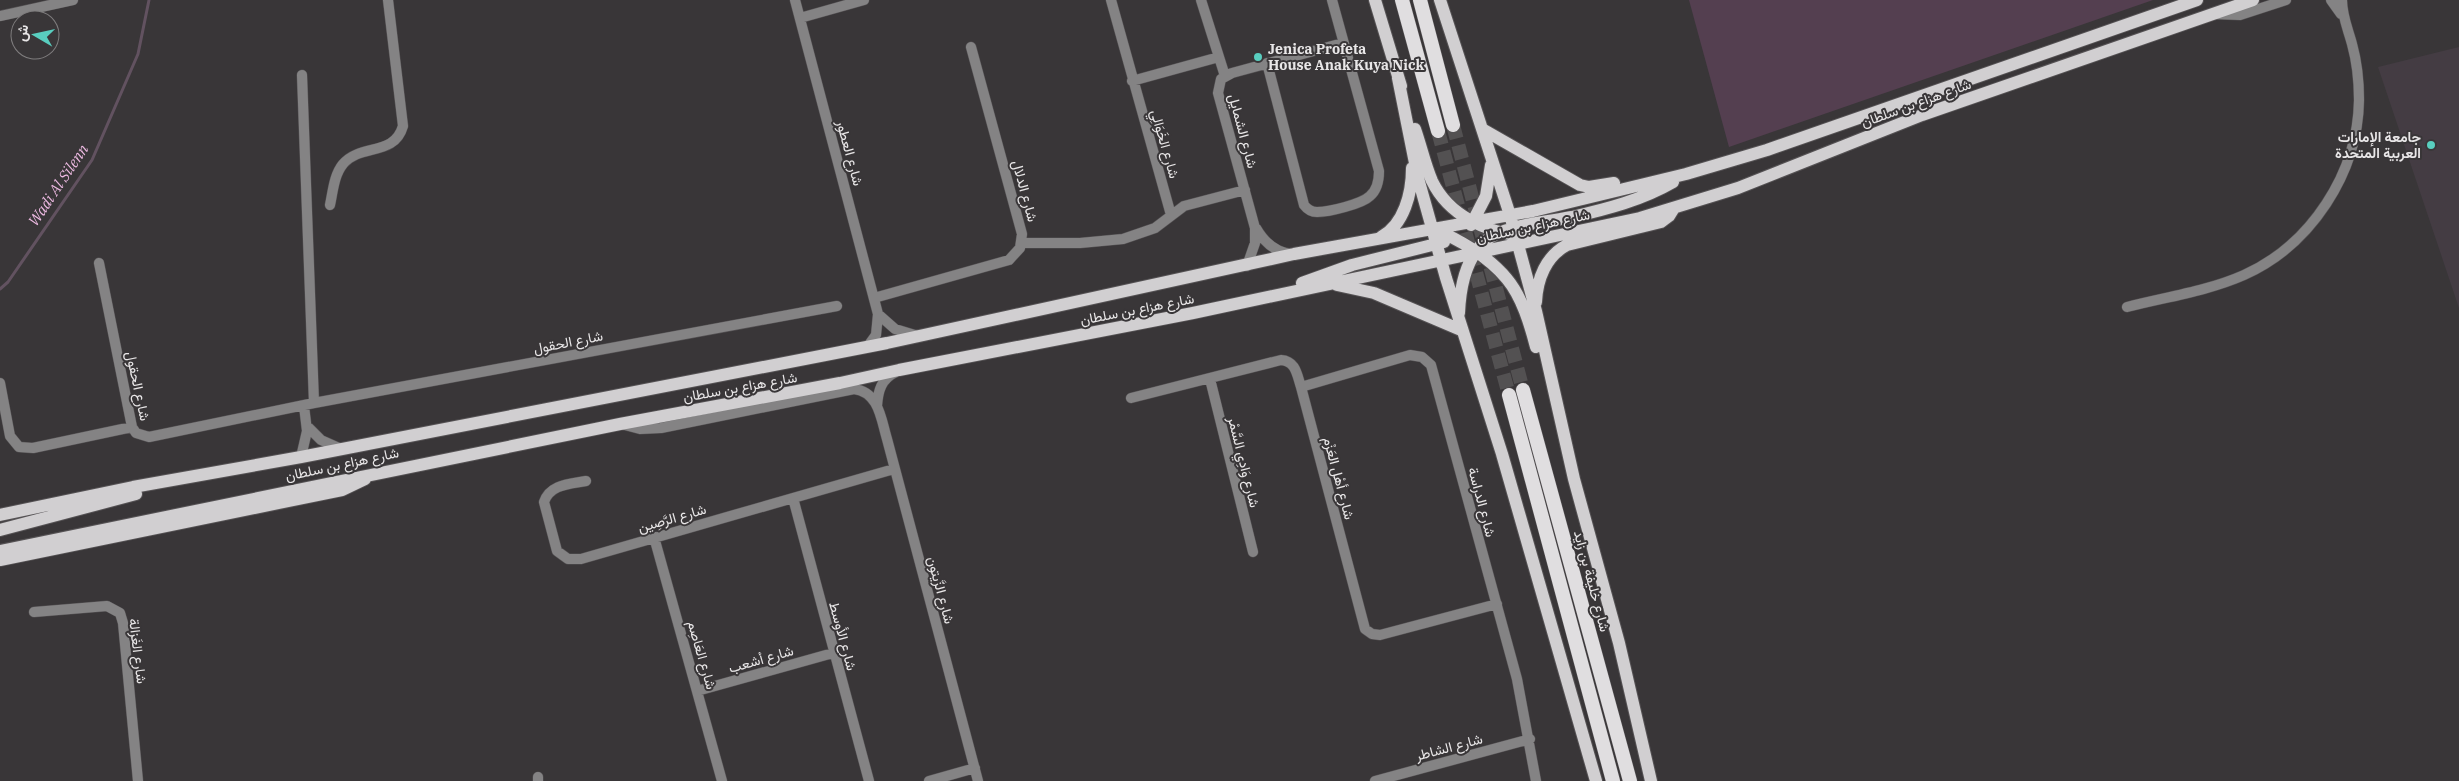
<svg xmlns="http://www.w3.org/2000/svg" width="2459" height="781" font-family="'IBM Plex Serif',Vazirmatn,serif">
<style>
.built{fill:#443c43}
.green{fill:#543f50}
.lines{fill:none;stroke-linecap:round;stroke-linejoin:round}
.stream{stroke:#625260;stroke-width:3}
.trunk-tunnel{stroke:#535152;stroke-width:14;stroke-dasharray:14 7;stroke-linecap:butt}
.minor-casing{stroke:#555254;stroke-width:11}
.primary-casing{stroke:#555254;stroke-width:14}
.trunk-casing{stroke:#555254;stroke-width:15}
.minor{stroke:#848384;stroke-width:10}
.primary{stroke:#d1cfd1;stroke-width:12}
.trunk{stroke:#e0dee0;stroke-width:14}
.poi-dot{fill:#59cebf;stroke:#393638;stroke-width:2}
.labels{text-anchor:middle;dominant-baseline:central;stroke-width:4;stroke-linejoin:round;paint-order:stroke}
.poi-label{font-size:14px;font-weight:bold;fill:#e9e7e8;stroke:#393638;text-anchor:start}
.street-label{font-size:14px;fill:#e9e7e8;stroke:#393638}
.water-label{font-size:15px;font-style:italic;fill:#ecb9e1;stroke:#393638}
</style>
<rect width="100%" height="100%" fill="#393638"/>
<path class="built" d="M2459 47V308L2378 67Z"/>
<path class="green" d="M1689 0H2153L1729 147Z"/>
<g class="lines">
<path class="stream" d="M0 289 8 282 92 160 138 54 149 0"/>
<path class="trunk-tunnel" d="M1453 125 1523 390
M1438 131 1509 395"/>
<defs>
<path id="minor" d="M795 0 878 314 876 335 868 346
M1111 0 1171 215
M1201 0 1225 76
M2331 0 2341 14
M2214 14 2240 15 2286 0
M0 16 73 0
M800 18 864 0
M1267 63 1304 205C1307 209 1312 212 1317 212 1329 212 1362 204 1370 196 1377 190 1379 181 1379 171L1332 0
M302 75 314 403
M1132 81 1219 57
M330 205C333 191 334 175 343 164 361 143 394 157 403 126L388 0
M1256 228C1264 242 1275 252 1291 254
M1022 243H1080L1123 239 1155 228 1184 206 1245 190
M99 263 132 427 136 433 149 437 314 403 837 306
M1247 266 1255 243V228L1218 93 1221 79 1232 73 1343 43
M874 298 1009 260 1020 248 1022 234 971 47
M2127 307C2166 297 2208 291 2244 275 2311 245 2358 173 2359 100 2359 81 2357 62 2352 44 2348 29 2342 16 2342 0
M878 314 895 329 918 336
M1210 379 1253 552
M0 383 10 436 19 447 33 448 132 427
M1301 387 1410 355 1422 357 1431 365 1517 679 1536 781
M1131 398 1281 360C1296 361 1297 375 1301 387L1365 629 1372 634 1380 635 1497 604
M877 406C878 391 881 379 896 372
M621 424 640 429 661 428 854 389C879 392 881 419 887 439L978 781
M307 426 321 440 339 448
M301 457 307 431 304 406
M586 481C570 484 550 484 544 502L557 551 568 559H581L894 469
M793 498 869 781
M654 537 722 781
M34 612 107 606 120 613 123 623 138 781
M697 691 833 653
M538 781V777
M929 781 975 768
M1375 781 1530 739"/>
<path id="primary" d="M1375 0 1401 86
M1440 0 1510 215 1536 311 1574 479 1619 643 1651 781
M1398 78 1418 178 1446 278 1502 454 1596 781
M1415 129C1421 146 1425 165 1432 181 1449 216 1486 232 1522 236
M1482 129 1580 185 1589 187 1614 183
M1471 225 1486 196 1491 165
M1433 229C1459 239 1489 257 1507 279 1522 297 1530 324 1536 347
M1381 237C1404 225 1412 193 1412 168
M1302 283 1352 265 1444 242
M1337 285 1374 293 1461 330
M1536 302C1537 279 1546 256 1567 245L1661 222 1669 216 1674 208
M1459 313C1460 289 1465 260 1484 242 1503 225 1547 222 1572 217 1607 209 1642 200 1673 182
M0 515 133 487 301 457 887 343 1294 254 1533 211 1686 174 1767 150 2197 0
M0 530 136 494
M0 551 620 424 840 383 899 370 1193 313 1640 218 1738 188 1922 115 2253 0
M0 560 342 490 365 479"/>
<path id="trunk" d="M1402 0 1438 131
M1420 0 1453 125
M1523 390 1630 781
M1509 395 1613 781"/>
</defs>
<use href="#minor" class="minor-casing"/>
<use href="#primary" class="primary-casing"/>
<use href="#trunk" class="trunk-casing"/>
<use href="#minor" class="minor"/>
<use href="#primary" class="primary"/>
<use href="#trunk" class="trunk"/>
</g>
<g class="poi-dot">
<circle cx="1258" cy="57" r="5"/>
<circle cx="2431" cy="145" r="5"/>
</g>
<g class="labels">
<g class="poi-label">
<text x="1268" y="49">Jenica Profeta<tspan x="1268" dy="16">House Anak Kuya Nick</tspan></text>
<text x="2421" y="137" text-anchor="end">جامعة الإمارات<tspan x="2421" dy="16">العربية المتحدة</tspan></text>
</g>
<g class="street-label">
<text transform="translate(1916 103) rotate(-20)">شارع هزاع بن سلطان</text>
<text transform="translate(1243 131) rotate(75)">شارع الشمايل</text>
<text transform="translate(1165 144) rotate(74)">شارع الخَوَالِي</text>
<text transform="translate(850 153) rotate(75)">شارع العطور</text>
<text transform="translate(1025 191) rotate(75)">شارع الدلال</text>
<text transform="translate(1533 226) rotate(-12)">شارع هزاع بن سلطان</text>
<text transform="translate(1137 309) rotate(-11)">شارع هزاع بن سلطان</text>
<text transform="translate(568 342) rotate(-11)">شارع الحقول</text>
<text transform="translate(138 386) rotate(78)">شارع الحقول</text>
<text transform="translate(740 387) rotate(-10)">شارع هزاع بن سلطان</text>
<text transform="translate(1244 462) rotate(76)">شارع وَادِي السَّمْر</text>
<text transform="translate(342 464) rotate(-12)">شارع هزاع بن سلطان</text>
<text transform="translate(1339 478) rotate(75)">شارع أهْل العَزْم</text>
<text transform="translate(1482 502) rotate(75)">شارع الدراسة</text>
<text transform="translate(672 518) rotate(-16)">شارع الرَّصِين</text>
<text transform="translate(1592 581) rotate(75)">شارع خليفة بن زايد</text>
<text transform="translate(941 590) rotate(75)">شارع الزَّيتون</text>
<text transform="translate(843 636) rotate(75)">شارع الأوسط</text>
<text transform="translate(138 651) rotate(83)">شارع الغَزالة</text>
<text transform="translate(702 655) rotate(74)">شارع العَاصِم</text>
<text transform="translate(761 659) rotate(-16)">شارع أشعب</text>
<text transform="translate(1449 747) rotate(-15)">شارع الشاطر</text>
</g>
<g class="water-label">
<text transform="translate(58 185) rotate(-56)">Wadi Al Silenn</text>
</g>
</g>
<g transform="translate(35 35) rotate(279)"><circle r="24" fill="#393638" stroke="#7f7d7e"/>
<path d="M0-4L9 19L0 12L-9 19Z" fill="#59cebf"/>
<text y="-8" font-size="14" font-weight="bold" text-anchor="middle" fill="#e9e7e8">ش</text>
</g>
</svg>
